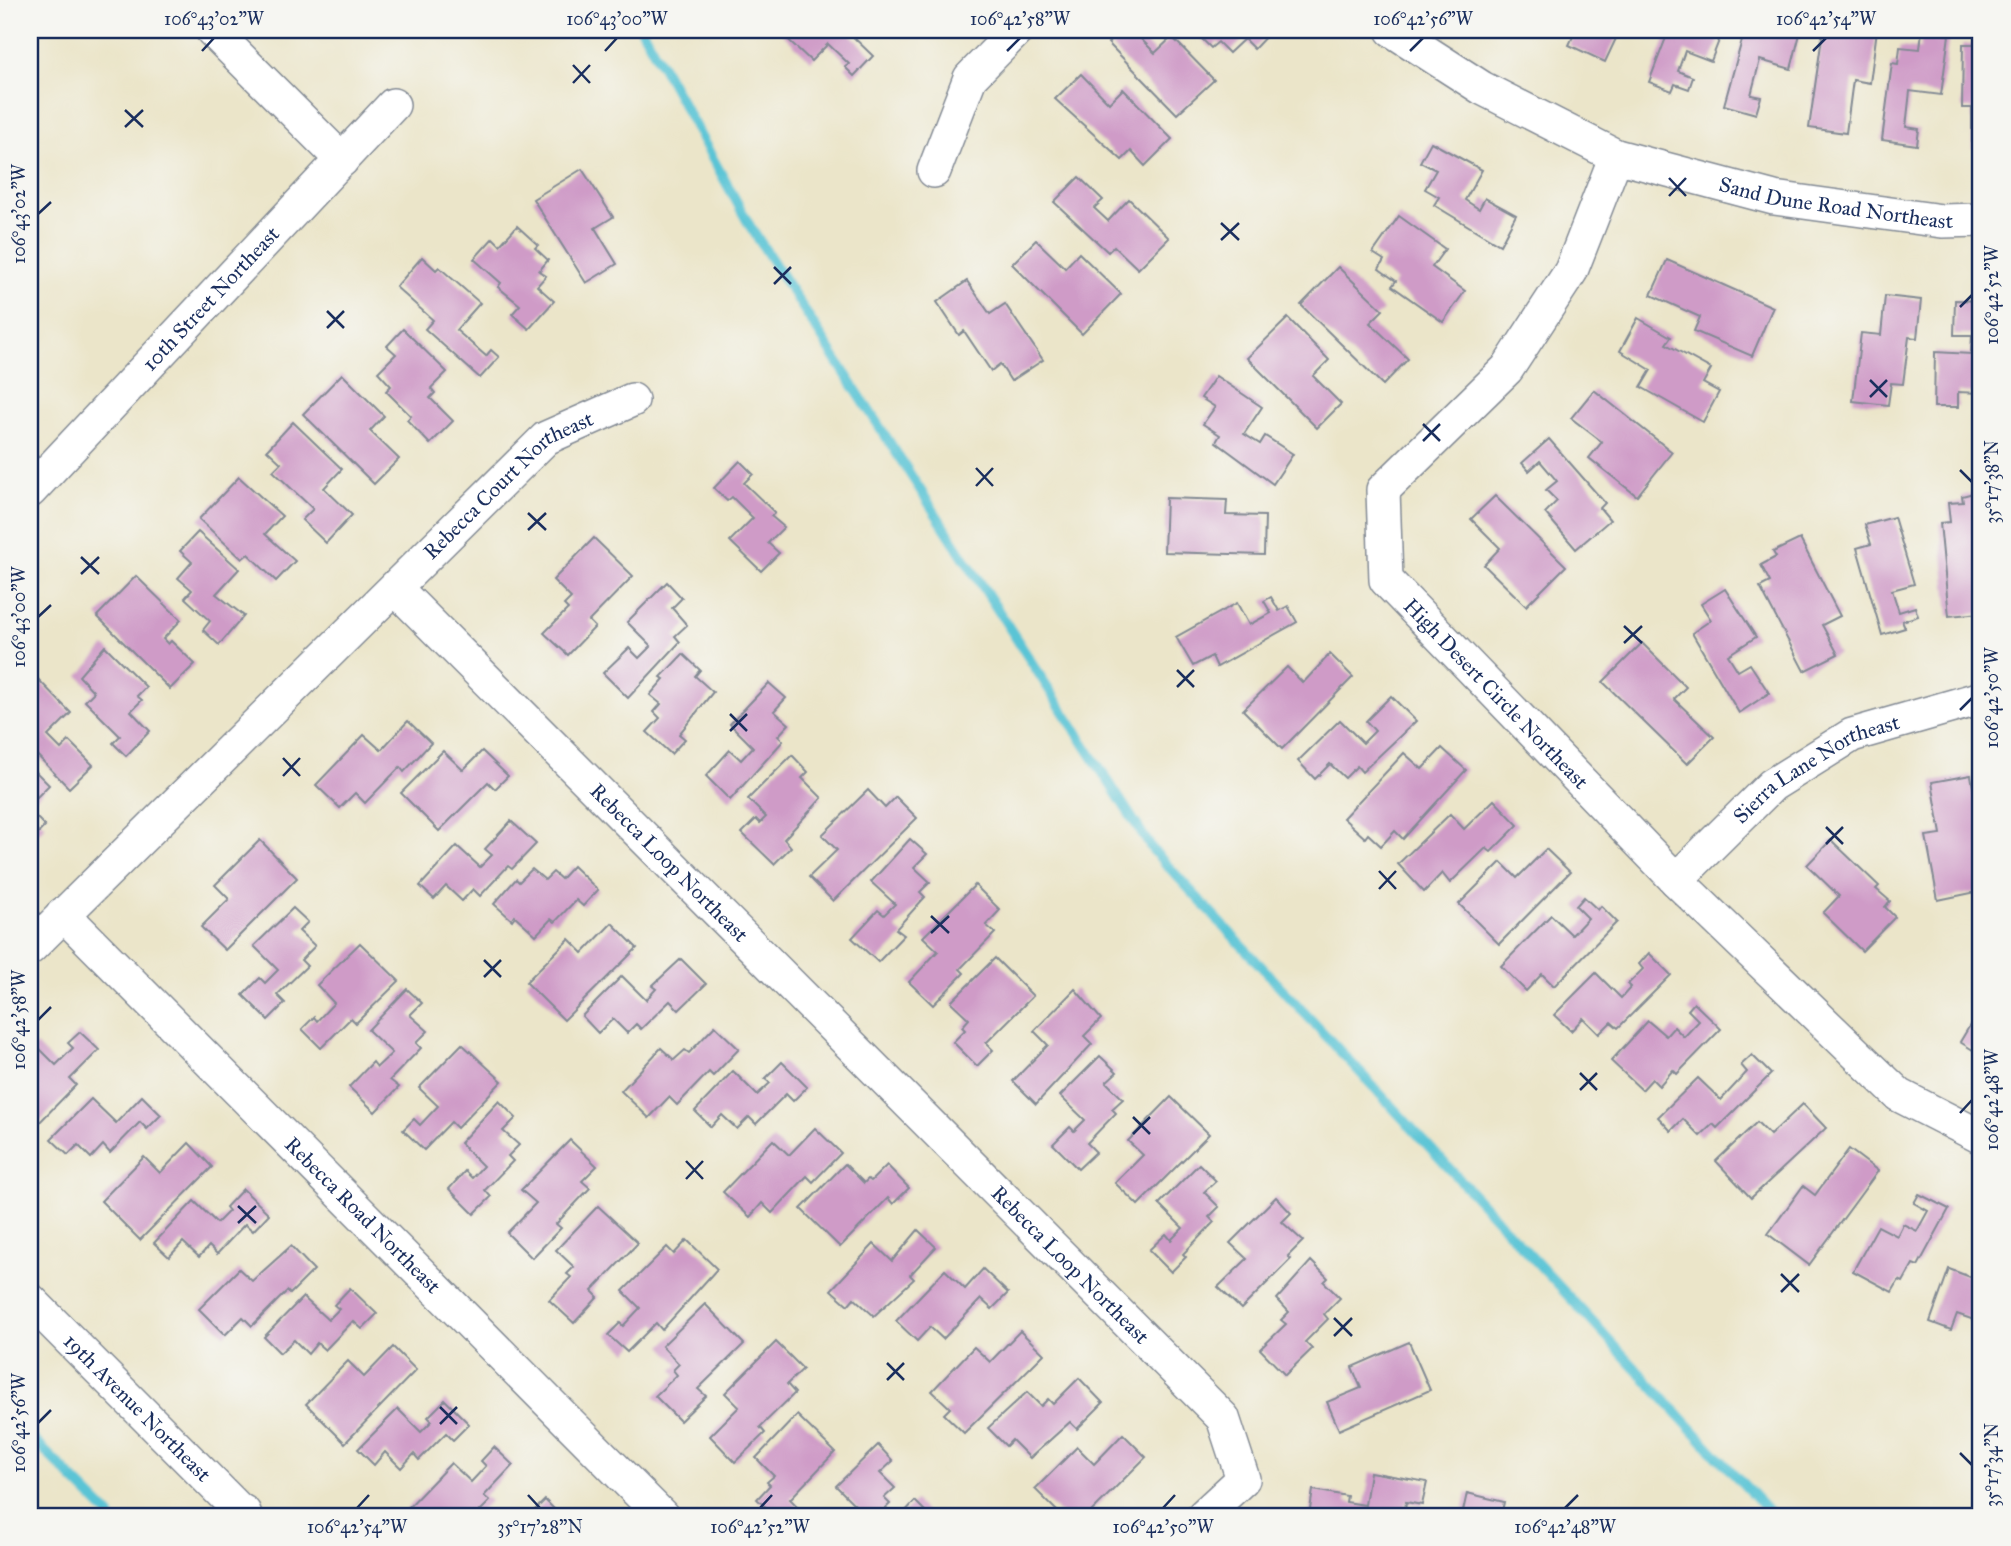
<svg xmlns="http://www.w3.org/2000/svg" width="2011" height="1546" font-family="'IM FELL Great Primer',serif">
  <rect width="100%" height="100%" fill="#f6f6f2"/>
  <filter id="ink" filterUnits="userSpaceOnUse"><feTurbulence type="fractalNoise" baseFrequency=".0143" numOctaves="2"/><feDisplacementMap in="SourceGraphic" scale="14" xChannelSelector="R" yChannelSelector="G"/><feConvolveMatrix kernelMatrix="1 2 1 2 8 2 1 2 1" color-interpolation-filters="sRGB"/></filter>
  <filter id="wash" filterUnits="userSpaceOnUse"><feTurbulence type="fractalNoise" baseFrequency=".00686" numOctaves="4" result="noise"/><feDisplacementMap in="SourceGraphic" scale="28" xChannelSelector="R" yChannelSelector="G"/><feGaussianBlur stdDeviation="1.57" result="paint"/><feColorMatrix in="noise" values="0 0 0 0 0 0 0 0 0 0 0 0 0 0 0 0 0 1.4 0 .05"/><feComposite in="paint" operator="in"/></filter>
  <g filter="url(#wash)">
    <rect width="100%" height="100%" fill="#ebe5c9"/>
    <g fill="none" stroke-linecap="round" stroke-linejoin="round">
      <!-- stream -->
      <g stroke="#5ac4d5" stroke-width="10">
        <path d="M642,30L750,226L1152,849L1773,1516"/>
        <path d="M30,1436L110,1516"/>
      </g>
    </g>
    <g id="blocks">
      <!-- building -->
      <g fill="#cf9bc7">
        <path d="M778,30H846L873,56L854,76L845,67L849,64L828,44L811,61Z"/>
        <path d="M1122,30H1132L1155,53L1172,37L1214,80L1177,114L1108,43Z"/>
        <path d="M1193,30H1270L1271,31L1254,49L1244,39L1229,53L1218,42L1211,48Z"/>
        <path d="M1576,30H1620L1605,62L1569,45Z"/>
        <path d="M1669,30H1723L1711,61L1685,51L1678,71L1693,77L1689,89L1675,84L1672,91L1649,82Z"/>
        <path d="M1753,30H1801L1791,69L1760,60L1751,95L1761,97L1756,114L1724,105L1744,33L1752,35Z"/>
        <path d="M1823,30H1877L1870,83L1853,80L1846,133L1809,128Z"/>
        <path d="M1922,31L1949,35L1941,95L1910,91L1906,127L1919,129L1917,145L1882,140L1892,63L1898,64L1900,47L1920,49Z"/>
        <path d="M1963,44H1981V149H1972V108H1962Z"/>
        <path d="M1081,74L1109,103L1123,89L1172,139L1145,166L1131,151L1122,160L1055,99Z"/>
        <path d="M1431,142L1482,170L1465,200L1479,209L1485,198L1516,215L1500,245L1434,205L1439,197L1425,189L1436,170L1420,162Z"/>
        <path d="M582,169L613,217L595,228L617,264L586,283L533,199Z"/>
        <path d="M1079,177L1103,200L1094,208L1108,221L1129,199L1169,238L1138,269L1114,246L1108,252L1054,202Z"/>
        <path d="M1399,216L1445,249L1432,267L1465,291L1443,322L1392,286L1396,281L1379,269L1384,260L1373,253Z"/>
        <path d="M517,226L538,245L535,248L548,260L539,271L546,276L537,286L554,301L529,329L512,314L520,305L498,287L501,283L474,259L493,238L500,245Z"/>
        <path d="M1036,240L1065,268L1079,253L1121,294L1082,334L1012,264Z"/>
        <path d="M422,257L436,270L439,267L480,303L456,330L486,356L491,350L499,357L480,378L425,329L433,320L396,287Z"/>
        <path d="M1667,260L1773,307L1752,356L1694,331L1700,317L1651,295Z"/>
        <path d="M1338,267L1383,310L1370,323L1408,359L1383,385L1301,305Z"/>
        <path d="M967,281L990,314L1005,304L1043,360L1011,381L1000,364L991,371L964,331L959,335L937,302Z"/>
        <path d="M1885,296L1921,300L1917,338L1909,337L1903,384L1891,383L1888,405L1853,401L1861,333L1881,335Z"/>
        <path d="M1955,300L1981,301L1980,393L1958,392V407H1934L1935,352L1971,354L1972,335H1954Z"/>
        <path d="M1288,318L1329,360L1313,376L1341,404L1317,428L1247,358Z"/>
        <path d="M1638,318L1671,337L1666,344L1711,369L1703,383L1719,392L1703,422L1641,387L1651,370L1620,351Z"/>
        <path d="M403,329L447,372L431,388L435,393L430,398L453,421L430,444L407,420L411,416L386,391L391,386L378,372L396,354L387,346Z"/>
        <path d="M342,374L384,416L370,431L399,459L374,484L303,414Z"/>
        <path d="M1216,376L1262,407L1244,434L1260,444L1265,436L1293,454L1273,484L1216,442L1220,435L1203,424L1215,407L1201,398Z"/>
        <path d="M1594,390L1672,452L1637,496L1589,458L1602,442L1571,418Z"/>
        <path d="M293,422L342,469L324,488L352,515L326,543L302,520L313,509L273,471L281,463L267,450Z"/>
        <path d="M1549,439L1605,503L1600,508L1610,520L1576,549L1545,513L1557,501L1546,490L1557,481L1540,461L1529,471L1522,463Z"/>
        <path d="M740,461L753,474L744,483L775,513L771,516L784,527L768,543L779,553L761,571L730,541L753,518L732,497L727,501L714,488Z"/>
        <path d="M239,477L282,516L265,534L295,561L276,581L248,554L242,559L199,519Z"/>
        <path d="M1981,491V613L1949,616L1940,523L1950,522L1948,503L1963,502L1962,496Z"/>
        <path d="M1495,496L1566,566L1526,606L1484,565L1500,548L1471,519Z"/>
        <path d="M1166,498L1227,500L1226,515L1265,516L1264,555L1164,552Z"/>
        <path d="M1894,517L1914,584L1892,590L1899,612L1915,607L1918,616L1902,621L1905,628L1882,635L1857,548L1871,544L1865,525Z"/>
        <path d="M198,532L239,569L216,594L244,616L219,645L203,630L210,621L185,598L192,590L178,578L192,562L180,551Z"/>
        <path d="M594,538L633,576L589,621L595,627L568,655L544,633L568,609L564,605L571,598L553,580Z"/>
        <path d="M1800,539L1840,616L1822,625L1838,654L1804,671L1760,587L1770,582L1761,565L1776,557L1773,552Z"/>
        <path d="M136,576L181,620L163,639L168,644L171,641L195,664L170,689L97,616Z"/>
        <path d="M667,582L682,598L672,608L687,625L675,636L680,642L628,698L603,673L629,648L639,658L651,646L627,622Z"/>
        <path d="M1725,589L1756,637L1728,655L1738,671L1750,664L1769,693L1739,713L1692,633L1711,620L1701,604Z"/>
        <path d="M1271,597L1279,611L1288,606L1297,622L1217,667L1212,656L1193,666L1176,637L1237,603L1249,625L1271,613L1264,601Z"/>
        <path d="M1642,643L1686,687L1674,699L1714,737L1687,764L1603,682Z"/>
        <path d="M105,646L146,687L137,696L142,700L131,711L150,731L126,756L113,743L120,736L85,701L94,692L79,676Z"/>
        <path d="M683,654L700,670L695,676L713,692L679,734L685,739L671,754L647,732L660,718L654,712L661,704L650,695L664,679L661,677Z"/>
        <path d="M1330,654L1353,677L1282,749L1243,710L1287,667L1303,683Z"/>
        <path d="M33,674L71,713L48,736L61,749L69,741L93,765L69,788L30,748V678Z"/>
        <path d="M769,683L786,698L774,711L789,724L778,736L783,741L730,800L706,776L730,750L741,760L753,747L730,724Z"/>
        <path d="M1391,696L1416,721L1362,772L1357,766L1345,778L1330,764L1315,779L1298,761L1340,720L1363,743L1375,731L1366,721Z"/>
        <path d="M408,721L431,743L404,772L400,767L365,803L355,793L340,808L316,785L364,735L381,750Z"/>
        <path d="M1442,748L1466,770L1403,839L1395,831L1381,846L1368,834L1365,838L1343,818L1404,753L1422,769Z"/>
        <path d="M443,751L463,770L482,751L508,776L495,789L488,782L439,831L401,793Z"/>
        <path d="M792,755L808,772L802,778L822,798L784,839L791,847L774,864L742,833L756,819L760,823L766,817L748,799Z"/>
        <path d="M30,766L49,785L30,804Z"/>
        <path d="M1971,775L1981,833V891L1938,900L1926,836L1941,834L1932,782Z"/>
        <path d="M868,790L885,808L896,797L917,818L833,901L809,877L837,850L822,835Z"/>
        <path d="M1494,800L1518,825L1491,852L1486,848L1450,883L1442,873L1424,892L1398,864L1450,814L1464,829Z"/>
        <path d="M30,811L45,826L30,842Z"/>
        <path d="M511,821L536,844L512,869L508,866L480,896L473,889L462,901L446,886L434,899L420,886L457,846L480,867L492,855L485,849Z"/>
        <path d="M910,839L927,854L914,867L930,882L920,892L925,897L896,929L904,935L878,962L852,938L878,910L884,915L895,904L871,882Z"/>
        <path d="M260,840L297,878L225,950L201,927L229,899L215,885Z"/>
        <path d="M1831,840L1879,886L1876,889L1890,901L1885,907L1895,917L1862,951L1823,913L1839,896L1807,865Z"/>
        <path d="M1546,849L1570,872L1499,944L1459,904L1501,862L1517,878Z"/>
        <path d="M573,866L598,890L583,906L576,900L555,922L551,919L536,935L515,916L512,920L494,904L516,879L519,882L532,869L545,880L553,872L561,879Z"/>
        <path d="M975,885L1000,910L986,925L995,933L960,969L964,973L933,1005L909,982L938,951L923,937Z"/>
        <path d="M1584,897L1598,910L1601,906L1617,922L1554,986L1542,974L1526,991L1501,966L1551,915L1572,935L1588,918L1576,906Z"/>
        <path d="M293,908L308,922L299,931L315,946L301,960L307,966L277,995L285,1003L268,1020L243,995L260,978L265,983L278,970L254,946Z"/>
        <path d="M612,923L637,948L564,1020L526,982L569,939L583,953Z"/>
        <path d="M360,943L399,981L356,1023L351,1018L321,1048L302,1029L314,1017L317,1021L334,1003L317,985Z"/>
        <path d="M1649,953L1671,975L1618,1028L1611,1022L1599,1034L1583,1018L1571,1031L1554,1015L1596,973L1621,998L1631,987L1628,984L1643,969L1639,964Z"/>
        <path d="M995,958L1033,996L986,1043L993,1050L977,1066L953,1042L965,1030L962,1027L969,1019L951,1002Z"/>
        <path d="M681,959L706,984L679,1010L670,1001L641,1029L636,1024L627,1033L613,1019L598,1033L582,1016L622,976L646,1000L656,989L652,986Z"/>
        <path d="M407,989L422,1003L410,1015L428,1031L416,1043L421,1048L390,1080L399,1087L375,1112L349,1087L373,1062L377,1067L392,1053L368,1030Z"/>
        <path d="M1075,989L1101,1019L1084,1036L1092,1044L1036,1104L1013,1081L1048,1045L1034,1031Z"/>
        <path d="M1694,1003L1721,1029L1677,1074L1673,1070L1659,1086L1652,1079L1642,1090L1611,1061L1648,1021L1666,1036L1674,1027L1684,1037L1699,1021L1688,1010Z"/>
        <path d="M1981,1007V1055L1960,1042Z"/>
        <path d="M715,1026L739,1049L713,1076L709,1072L677,1105L669,1097L649,1118L621,1091L661,1048L674,1060L685,1050L689,1053Z"/>
        <path d="M80,1032L99,1050L70,1079L76,1085L30,1132V1052L36,1045L56,1065L73,1048L68,1043Z"/>
        <path d="M462,1044L502,1081L457,1128L451,1122L424,1150L403,1130L414,1119L420,1125L438,1106L419,1088Z"/>
        <path d="M1752,1055L1771,1074L1717,1128L1713,1124L1700,1136L1683,1119L1671,1131L1658,1117L1698,1078L1721,1100L1747,1072L1741,1065Z"/>
        <path d="M1100,1056L1117,1072L1106,1082L1123,1099L1112,1109L1116,1113L1087,1143L1096,1152L1078,1169L1053,1144L1070,1127L1074,1131L1085,1120L1060,1096Z"/>
        <path d="M782,1062L807,1087L793,1101L786,1094L756,1124L749,1117L737,1129L722,1115L711,1127L695,1111L733,1071L757,1095L770,1083L765,1079Z"/>
        <path d="M142,1096L161,1115L147,1129L140,1122L110,1153L103,1145L91,1158L78,1145L68,1155L51,1139L91,1099L116,1123Z"/>
        <path d="M1171,1097L1209,1134L1138,1205L1115,1183L1143,1155L1128,1141Z"/>
        <path d="M499,1101L516,1118L503,1131L519,1145L508,1156L513,1161L485,1190L491,1197L474,1214L449,1189L465,1171L472,1178L483,1166L460,1143Z"/>
        <path d="M1803,1104L1826,1128L1751,1198L1716,1161L1757,1122L1770,1135Z"/>
        <path d="M815,1128L841,1153L813,1182L807,1176L772,1213L762,1203L750,1217L723,1192L773,1140L789,1155Z"/>
        <path d="M570,1140L597,1166L582,1181L590,1188L556,1224L561,1228L532,1258L507,1233L536,1203L521,1190Z"/>
        <path d="M189,1143L212,1167L140,1240L101,1201L144,1157L160,1173Z"/>
        <path d="M1849,1149L1878,1171L1809,1265L1768,1234L1803,1186L1815,1195Z"/>
        <path d="M845,1164L864,1183L868,1179L871,1181L887,1165L909,1188L893,1204L888,1198L840,1247L801,1209Z"/>
        <path d="M1199,1164L1216,1181L1204,1192L1219,1207L1209,1217L1214,1222L1183,1254L1186,1257L1171,1272L1149,1250L1166,1234L1171,1240L1183,1228L1159,1204Z"/>
        <path d="M243,1189L269,1214L253,1231L245,1224L217,1254L209,1246L199,1257L183,1242L169,1257L154,1243L194,1201L217,1223L229,1211L226,1207Z"/>
        <path d="M1919,1194L1949,1209L1918,1266L1913,1264L1903,1282L1899,1280L1892,1292L1853,1271L1878,1226L1897,1236L1903,1224L1917,1231L1928,1211L1914,1203Z"/>
        <path d="M1276,1197L1291,1213L1282,1222L1303,1241L1288,1256L1291,1259L1241,1309L1218,1287L1247,1259L1230,1243Z"/>
        <path d="M598,1206L638,1243L592,1291L598,1297L574,1323L549,1300L571,1277L567,1274L574,1267L556,1250Z"/>
        <path d="M918,1230L936,1247L910,1275L914,1279L874,1316L854,1298L848,1305L831,1290L874,1244L892,1261Z"/>
        <path d="M687,1240L717,1269L662,1330L656,1323L627,1352L608,1335L620,1323L623,1326L640,1308L623,1291L667,1247L674,1254Z"/>
        <path d="M291,1246L314,1270L290,1294L287,1291L252,1326L243,1317L225,1335L199,1309L239,1269L252,1281Z"/>
        <path d="M1311,1261L1328,1278L1324,1282L1340,1298L1324,1314L1328,1319L1305,1342L1312,1349L1285,1375L1260,1349L1286,1324L1281,1320L1289,1312L1277,1299Z"/>
        <path d="M983,1269L1008,1293L992,1309L981,1299L943,1339L930,1327L917,1341L896,1321L945,1270L965,1289Z"/>
        <path d="M1949,1269L1981,1281L1980,1322L1957,1314L1951,1330L1930,1322Z"/>
        <path d="M350,1288L377,1314L362,1329L353,1321L325,1350L317,1343L308,1354L294,1340L280,1353L264,1337L303,1297L328,1320L339,1309L334,1305Z"/>
        <path d="M705,1304L744,1344L698,1389L706,1396L680,1421L655,1396L677,1375L673,1370L679,1364L662,1346Z"/>
        <path d="M1020,1331L1044,1354L964,1433L944,1414L950,1408L932,1391L974,1347L990,1362Z"/>
        <path d="M776,1342L803,1369L787,1384L795,1393L760,1427L765,1433L735,1462L710,1436L739,1407L725,1393Z"/>
        <path d="M1409,1342L1430,1390L1339,1430L1327,1402L1361,1388L1352,1367Z"/>
        <path d="M393,1347L416,1370L345,1443L306,1404L348,1361L364,1377Z"/>
        <path d="M1079,1378L1103,1403L1077,1429L1070,1422L1030,1458L1012,1440L1006,1446L988,1428L1027,1392L1041,1406L1048,1399L1053,1404Z"/>
        <path d="M445,1400L469,1424L453,1440L446,1433L419,1460L414,1454L401,1468L385,1452L374,1465L358,1449L398,1409L421,1432L432,1421L428,1417Z"/>
        <path d="M797,1415L835,1452L790,1499L797,1506L787,1516H775L757,1499L770,1485L767,1482L774,1476L756,1458Z"/>
        <path d="M1123,1434L1146,1457L1087,1516H1062L1035,1489L1077,1447L1094,1464Z"/>
        <path d="M878,1445L893,1461L880,1473L895,1488L884,1498L890,1504L877,1516H854L860,1510L836,1486Z"/>
        <path d="M494,1447L513,1465L484,1496L490,1501L475,1516H413L406,1510L451,1463L471,1482L486,1466L481,1461Z"/>
        <path d="M1370,1472L1427,1482L1422,1505L1406,1502L1404,1516H1309L1313,1490L1347,1496L1346,1502L1365,1505Z"/>
        <path d="M1467,1493L1504,1502L1501,1516H1462Z"/>
        <path d="M545,1500L561,1516H529Z"/>
        <path d="M915,1501L930,1516H901Z"/>
      </g>
    </g>
  </g>
  <g filter="url(#ink)">
    <use href="#blocks" fill-opacity="0" stroke="#838a94" stroke-width="2"/>
    <g fill="none" stroke-linecap="round" stroke-linejoin="round">
      <!-- street casing -->
      <g stroke="#838a94" stroke-width="36">
        <g id="street">
          <path d="M212,30L342,160"/>
          <path id="s1" d="M1392,30L1482,88L1616,156L1774,198L1942,221L1981,220"/>
          <path id="s2" d="M1616,156L1571,271L1507,369L1383,490L1386,580L1676,880L1899,1095L1981,1137"/>
          <path d="M934,171L970,78L1017,30"/>
          <path id="s3" d="M30,491L393,105"/>
          <path id="s4" d="M395,588L1223,1418L1243,1479L1203,1516"/>
          <path id="s5" d="M1676,880L1772,785L1852,735L1981,698"/>
          <path id="s6" d="M63,914L662,1516"/>
          <path id="s7" d="M30,948L546,438L632,400"/>
          <path id="s8" d="M30,1300L245,1516"/>
        </g>
      </g>
      <!-- secondary casing -->
      <g stroke="#838a94" stroke-width="41">
        <path id="secondary" d="M240,1516L242,1514"/>
      </g>
      <!-- street -->
      <use href="#street" stroke="#fff" stroke-width="33"/>
      <!-- secondary -->
      <use href="#secondary" stroke="#fff" stroke-width="38"/>
    </g>
  </g>
  <!-- ticks -->
  <path fill="none" stroke="#1b2f5e" stroke-width="2.5" d="M202,51L214,38M605,51L617,38M1007,51L1020,38M1410,51L1423,38M1813,51L1826,38M573,65L590,83M573,83L590,65M125,110L143,127M125,127L143,110M1669,178L1686,196M1669,196L1686,178M38,214L51,202M1221,223L1239,240M1221,240L1239,223M774,267L791,284M774,284L791,267M1960,307L1972,295M327,311L344,328M327,328L344,311M1870,380L1887,397M1870,397L1887,380M1423,424L1440,441M1423,441L1440,424M976,468L993,486M1960,470L1972,482M976,486L993,468M528,513L546,530M528,530L546,513M81,557L99,574M81,574L99,557M38,617L51,605M1624,626L1642,643M1624,643L1642,626M1177,670L1194,687M1177,687L1194,670M1960,710L1972,698M730,714L747,731M730,731L747,714M283,758L300,776M283,776L300,758M1826,827L1843,844M1826,844L1843,827M1379,871L1396,889M1379,889L1396,871M931,916L949,933M931,933L949,916M484,960L501,977M484,977L501,960M38,1020L51,1007M1580,1073L1597,1090M1580,1090L1597,1073M1960,1113L1972,1100M1133,1117L1150,1134M1133,1134L1150,1117M686,1161L703,1179M686,1179L703,1161M238,1206L256,1223M238,1223L256,1206M1781,1274L1799,1292M1781,1292L1799,1274M1334,1318L1352,1336M1334,1336L1352,1318M887,1363L904,1380M887,1380L904,1363M440,1407L457,1424M38,1423L51,1410M440,1424L457,1407M1960,1453L1972,1465M528,1495L540,1508M357,1508L369,1495M760,1508L772,1495M1163,1508L1175,1495M1565,1508L1578,1495"/>
  <g text-anchor="middle" dominant-baseline="central" stroke-width="5" stroke-linejoin="round" paint-order="stroke">
    <!-- street labels -->
    <g font-size="21" fill="#1b2f5e" stroke="#f6f6f2">
      <text stroke="none"><textPath href="#s1" startOffset="483">Sand Dune Road Northeast</textPath></text>
      <text stroke="none"><textPath href="#s3" startOffset="264">10th Street Northeast</textPath></text>
      <text stroke="none"><textPath href="#s7" startOffset="667">Rebecca Court Northeast</textPath></text>
      <text stroke="none"><textPath href="#s2" startOffset="662">High Desert Circle Northeast</textPath></text>
      <text stroke="none"><textPath href="#s5" startOffset="182">Sierra Lane Northeast</textPath></text>
      <text stroke="none"><textPath href="#s4" startOffset="388">Rebecca Loop Northeast</textPath></text>
      <text stroke="none"><textPath href="#s6" startOffset="425">Rebecca Road Northeast</textPath></text>
      <text stroke="none"><textPath href="#s4" startOffset="956">Rebecca Loop Northeast</textPath></text>
      <text stroke="none"><textPath href="#s8" startOffset="152">19th Avenue Northeast</textPath></text>
    </g>
  </g>
  <!-- margin -->
  <rect width="2011" height="1546" fill="none" stroke="#f6f6f2" stroke-width="77"/>
  <rect x="38" y="38" width="1934" height="1470" fill="none" stroke="#1b2f5e" stroke-width="2.5"/>
  <g font-size="18" text-anchor="middle" fill="#1b2f5e">
    <text x="214" y="25">106°43'02"W</text>
    <text x="617" y="25">106°43'00"W</text>
    <text x="1020" y="25">106°42'58"W</text>
    <text x="1423" y="25">106°42'56"W</text>
    <text x="1826" y="25">106°42'54"W</text>
    <text transform="translate(19 214) rotate(-90)" y="6">106°43'02"W</text>
    <text transform="translate(1992 295) rotate(-90)" y="6">106°42'52"W</text>
    <text transform="translate(1992 482) rotate(-90)" y="6">35°17'38"N</text>
    <text transform="translate(19 617) rotate(-90)" y="6">106°43'00"W</text>
    <text transform="translate(1992 698) rotate(-90)" y="6">106°42'50"W</text>
    <text transform="translate(19 1020) rotate(-90)" y="6">106°42'58"W</text>
    <text transform="translate(1992 1100) rotate(-90)" y="6">106°42'48"W</text>
    <text transform="translate(19 1423) rotate(-90)" y="6">106°42'56"W</text>
    <text transform="translate(1992 1465) rotate(-90)" y="6">35°17'34"N</text>
    <text x="357" y="1533">106°42'54"W</text>
    <text x="540" y="1533">35°17'28"N</text>
    <text x="760" y="1533">106°42'52"W</text>
    <text x="1163" y="1533">106°42'50"W</text>
    <text x="1565" y="1533">106°42'48"W</text>
  </g>
</svg>
